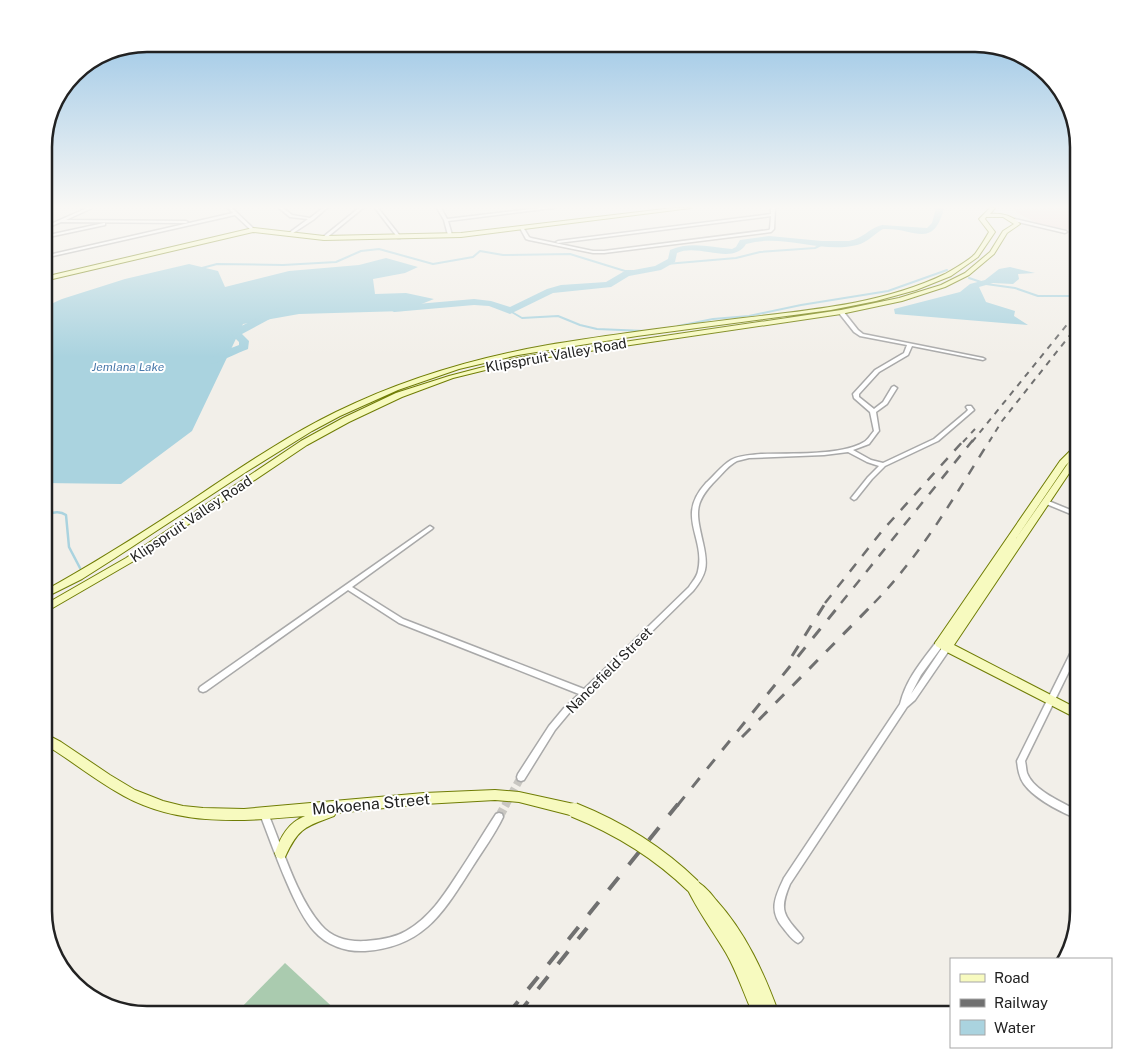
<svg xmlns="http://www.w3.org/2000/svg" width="1122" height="1058" font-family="'Public Sans',sans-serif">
  <rect width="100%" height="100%" fill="#f2efe9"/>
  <!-- commercial -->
  <path fill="#f2dad9" d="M1078,208V231L1037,224L1035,222L1017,213L1015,209Z"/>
  <!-- cemetery -->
  <path fill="#aacbaf" d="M285,963L340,1014H235Z"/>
  <!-- water -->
  <g fill="#aad3df">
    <path d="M386,258L418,267L405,273L373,279L375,294L406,293L434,299L404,311L299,314L243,324L192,431L121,484L44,483V307L62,299L125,279L189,264L218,271L225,287L289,271L359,265Z"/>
    <path d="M1010,267L1035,273L1018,274L1019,279L1013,284L993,283L979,287L986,302L1015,311L1014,316L1028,325L895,314L894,309L960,292L970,284L985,280L999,269Z"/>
  </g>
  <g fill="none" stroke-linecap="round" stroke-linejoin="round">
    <!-- stream-far1 -->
    <g stroke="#aad3df" stroke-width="2">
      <path d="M666,264L736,258L760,252L815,248L825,243"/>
      <path d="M202,268L217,264L283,265L336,262L361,251L379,249L433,264L473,257L480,251L503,255L570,254L625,271H637"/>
      <path d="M969,278L981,282"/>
      <path d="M986,284L1015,288L1038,296H1076"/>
      <path d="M510,311L522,318L558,316L580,325L597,329L645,331"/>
      <path d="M678,326L713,319L749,316L801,305L888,291L947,270"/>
    </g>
    <!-- stream -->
    <path stroke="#aad3df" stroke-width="2.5" d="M44,515C52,513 59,510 66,515L69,547L80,568"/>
    <!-- river -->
    <g fill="#aad3df" fill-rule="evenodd">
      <path d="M936,208H944C933,251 914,227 883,229C874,234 868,242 857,245C821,254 782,233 746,244C733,266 699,243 677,253L675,262L661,270L629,276L611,287L553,293L510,314L489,306L474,305L394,312L389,309L394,306L474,299L491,301L510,307L547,289L561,285L606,282L623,272L655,266L668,259L670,250C690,241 711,247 732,249L736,247L740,240L769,236L822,241H849C863,239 869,228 882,225L927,228L932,223Z"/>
      <path d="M278,308L283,311L281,313L242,334L249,341L248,349C239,352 215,365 209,364L208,362C216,352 227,350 239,345V342L230,333L231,331Z"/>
    </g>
    <!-- street-tunnel-far1 -->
    <path stroke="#c8c6c1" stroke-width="8" stroke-dasharray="8 4" stroke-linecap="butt" d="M505,806L521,777"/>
    <!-- street-tunnel -->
    <path stroke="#c8c6c1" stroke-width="9" stroke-dasharray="9 5" stroke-linecap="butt" d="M499,817L506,804"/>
    <!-- street casing -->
    <g stroke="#a9a9a9" stroke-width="3">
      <g id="street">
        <path d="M87,208H92L66,220L186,221L188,222L186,223L61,222L44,229V227Z"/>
        <path d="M228,208H232L254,229V231H252L235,215L44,258V256L233,213Z"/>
        <path d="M279,208H283L292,215L310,218L323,208H327L313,220L290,235H289V233L308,219L290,217Z"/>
        <path d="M359,208H363L325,239H323V237Z"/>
        <path d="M375,208H378L400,236V238H398Z"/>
        <path d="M437,208H441L447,219L539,208H553L448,221L452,235L450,236L448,235L444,220Z"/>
        <path d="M771,208H775L774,229L771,232L604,253H593L529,240L526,239L520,228L523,227L529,237L531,238L593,251H604L769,230L770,229L771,216L558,243L556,242L558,241L771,214Z"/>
        <path d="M1015,219L1066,231L1067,232L1065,233L1014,221V219Z"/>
        <path d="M104,223H105V225L44,238V236Z"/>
        <path d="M839,311H843L858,330L863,334L983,358L985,359L983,360L912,346L908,355L879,372L859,394V397L874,409L883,402L892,387L894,386L897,388L887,404L876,412L879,431L878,432L869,444L853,450L871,460L883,463L934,439L965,413L968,410L966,407L967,406H971L974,410L938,441L885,466L872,479L856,499L854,500L851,498L852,497L868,477L879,466L867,462L848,452L824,455L749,458C745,459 741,460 737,461C729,465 723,473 717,479C693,503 696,512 703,543C705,552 707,562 705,570C703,578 698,585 693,591L570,712L555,730L524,780L521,781L518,780L517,777L518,774L549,726L564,708L579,694L399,623L348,590L206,691L203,692L200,691L199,689L200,687L430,526L433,528L432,529L352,587L403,619L584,689L689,587C692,582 697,577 698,571C706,537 675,517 706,483C714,476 722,465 731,460C740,455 752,455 761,454C789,453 841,456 864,442C868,440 871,434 874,431L870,412L854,398L853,394L875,370L904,353L907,345L860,336L854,332L839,313Z"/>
        <path d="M1046,500L1078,513V517L1044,503L1043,502Z"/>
        <path d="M940,640L943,641L944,643L943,645L921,675L911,694L944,645L947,644L950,645L951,647L950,649L915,700L907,707L790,884C779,910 783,915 801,935L803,938L801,941L798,943C792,940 788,934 784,929C768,911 775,897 784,878L900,704C906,679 922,661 937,641Z"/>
        <path d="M1078,643V653L1025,761C1026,765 1026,769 1027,773C1034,791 1062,802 1078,811V819C1061,812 1035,799 1024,784C1019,777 1018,769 1017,761L1074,646L1075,644Z"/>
        <path d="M264,810L267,811C282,846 296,896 321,925C332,938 348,942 366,941C379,940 394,938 406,931C431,917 446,892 461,869C473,851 484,832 496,814L499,813L502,814L503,817C495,834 483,850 473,866C444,911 425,947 365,951C347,952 327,946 314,931C304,920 297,905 291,892C279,866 270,840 260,814L261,811Z"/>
      </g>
    </g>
    <!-- secondary casing -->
    <g stroke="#707d05" stroke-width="2">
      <g id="secondary">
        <path d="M673,208H691L461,237L324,240L253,232L44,281V277L253,228L324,236L461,233Z"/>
        <path d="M990,208H995L990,214C1001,213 1012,215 1020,224L1007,233L994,254L969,275L945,287L902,301L841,314L522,361L453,378L402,397L349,422L307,445L132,562L44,613V605L126,558L301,441L343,418L396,393L449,376L522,357L841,310L899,298L941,285L965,273L990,252L1003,231L1014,224L1003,217H986L985,219L995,232L978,257L951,276L916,290L876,301L831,310L637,336L518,355L459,369L398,390L340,416L312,431L246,472L115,558L82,579L44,598V591C93,564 139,535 186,504C234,472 283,438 336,412C403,379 474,358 548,345C613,334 678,326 743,318C811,310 883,304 945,274C954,269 968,261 975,254C980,247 985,239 989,232L979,219Z"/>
        <path d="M1075,446H1078V460L954,645L1078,709V719L943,650L936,646L935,643L1060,461ZM1069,462L1015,540L1066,465Z"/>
        <path d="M44,733L61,742L110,775L135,790L163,801L183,806L203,808L244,809L424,793L495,790L519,792L574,804L578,806L580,810L578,814L574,816L519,802L495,800L424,804L336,813L334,816C305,827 299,827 285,857L281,859L277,857L275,853C281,836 288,823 305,816C244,821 181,827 124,796C96,781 71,760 44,744Z"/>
        <path d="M693,880C702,883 710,892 716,900C746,933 764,973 779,1014H753C744,994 737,972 726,953C713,931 697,910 686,886L688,881Z"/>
      </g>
    </g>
    <!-- street -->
    <use href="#street" fill="#fff" fill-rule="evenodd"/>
    <!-- secondary -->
    <use href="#secondary" fill="#f7fabf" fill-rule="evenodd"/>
    <!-- rail-far3 -->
    <g stroke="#707070" stroke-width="2" stroke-dasharray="6 6" stroke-linecap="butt">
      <path d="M963,442L975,429"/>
      <path d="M972,442L1078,311"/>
      <path d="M989,442L1002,421L1078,325"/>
    </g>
    <!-- rail-far2 -->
    <g stroke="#707070" stroke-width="2.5" stroke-dasharray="10 10" stroke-linecap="butt">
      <path d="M825,603L882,531L964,440"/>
      <path d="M841,603L973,440"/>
      <path d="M874,603C921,555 954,497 990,440"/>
    </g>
    <!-- rail-far1 -->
    <g stroke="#707070" stroke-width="3" stroke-dasharray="12 12" stroke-linecap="butt">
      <path d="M792,656L826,602"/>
      <path d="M742,737L875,602"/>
      <path d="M677,806L842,602"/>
    </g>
    <!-- rail -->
    <g stroke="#707070" stroke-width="4" stroke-dasharray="16 16" stroke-linecap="butt">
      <path d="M508,1014L678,804"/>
      <path d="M518,1014L587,928"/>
    </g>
    <!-- secondary-bridge casing -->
    <g stroke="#707d05" stroke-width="16" stroke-linecap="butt">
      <path id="secondary-bridge" d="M574,810C619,828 658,852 693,886"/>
    </g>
    <!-- secondary-bridge -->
    <use href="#secondary-bridge" stroke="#f7fabf" stroke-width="14"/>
  </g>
  <!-- sky -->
  <linearGradient id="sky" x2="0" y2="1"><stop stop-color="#8fc0e4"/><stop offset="0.58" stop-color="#f9f8f5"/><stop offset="1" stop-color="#f9f8f5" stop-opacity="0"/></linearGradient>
  <rect width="1122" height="357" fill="url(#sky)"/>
  <g text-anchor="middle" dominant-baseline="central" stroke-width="4" stroke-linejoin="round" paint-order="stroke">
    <!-- far-water labels -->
    <g font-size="12" font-style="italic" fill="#4a7aab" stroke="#fff">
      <text x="128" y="367">Jemlana Lake</text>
    </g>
    <!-- street labels -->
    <g font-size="14" fill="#222" stroke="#fff">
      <text transform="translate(556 355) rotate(-10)">Klipspruit Valley Road</text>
      <text transform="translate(191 519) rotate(-34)">Klipspruit Valley Road</text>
      <text transform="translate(609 670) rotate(-45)">Nancefield Street</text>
    </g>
    <!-- near-street labels -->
    <g font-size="16" fill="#222" stroke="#fff">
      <text transform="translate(371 804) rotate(-5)">Mokoena Street</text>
    </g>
  </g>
  <!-- crop -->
  <path d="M0 0H1122V1058H0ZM147 52H975A95 95 0 0 1 1070 147V911A95 95 0 0 1 975 1006H147A95 95 0 0 1 52 911V147A95 95 0 0 1 147 52Z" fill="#fff" fill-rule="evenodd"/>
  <path fill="none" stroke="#222" stroke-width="2.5" d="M147 52H975A95 95 0 0 1 1070 147V911A95 95 0 0 1 975 1006H147A95 95 0 0 1 52 911V147A95 95 0 0 1 147 52Z"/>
  <!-- legend -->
  <rect x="950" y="958" width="162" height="90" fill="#ffffff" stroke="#a7a7a7"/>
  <rect x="960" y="974" width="25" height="8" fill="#f7fabf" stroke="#a7a7a7"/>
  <text x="994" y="983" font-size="15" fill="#222222">Road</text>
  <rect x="960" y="999" width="25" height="8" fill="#707070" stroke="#a7a7a7"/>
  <text x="994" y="1008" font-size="15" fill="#222222">Railway</text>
  <rect x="960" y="1020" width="25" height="15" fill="#aad3df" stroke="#a7a7a7"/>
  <text x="994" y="1033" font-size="15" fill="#222222">Water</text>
</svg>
